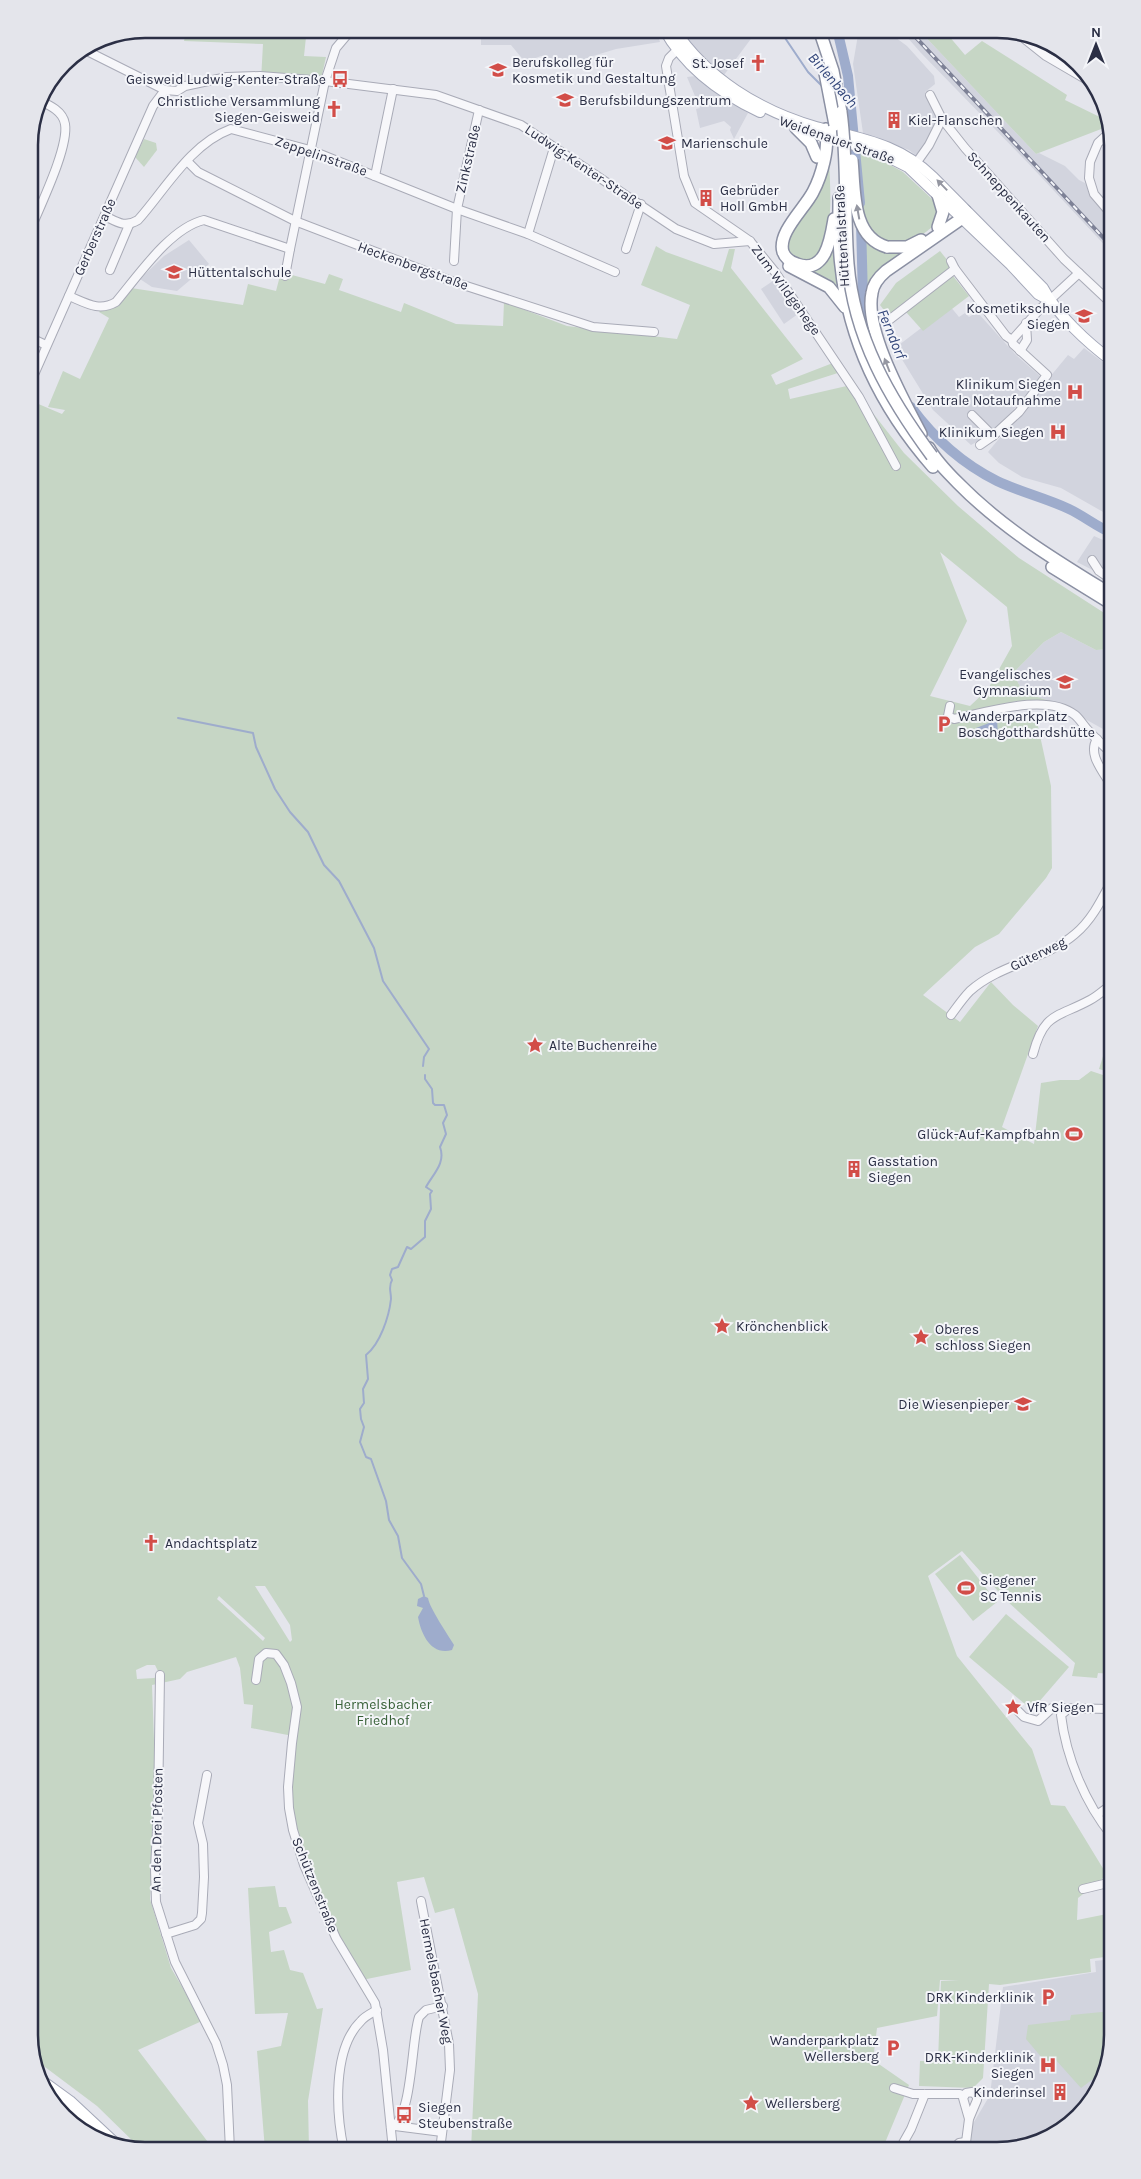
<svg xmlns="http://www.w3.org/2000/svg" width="1141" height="2179" font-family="Karla,sans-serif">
  <rect width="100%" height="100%" fill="#e4e5ec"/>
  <!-- built -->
  <g fill="#d2d4de">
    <path d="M481,29H656L660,42L616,49L593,56L582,70L541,56L525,62L511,45H481Z"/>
    <path d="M678,29H751L753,36L724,75L701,57Z"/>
    <path d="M859,29H883L888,32L907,46L934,76L935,84L925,92L938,116L932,133L918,157L909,150L863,133L853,64Z"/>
    <path d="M900,29H918L1036,154L1039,153L1065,166L1079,180L1085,183L1092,197L1112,219V253L1028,163L921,53Z"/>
    <path d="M696,76L711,89L748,113L734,139L730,130L731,127L724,121L700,128L696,109L700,108L687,77Z"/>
    <path d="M189,240L209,264L177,291L152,287L140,279L164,256Z"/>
    <path d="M776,279L798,314L784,324L761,289Z"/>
    <path d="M950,306L959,317L965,313L969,317L977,312L1016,355L1041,377L996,431L971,445L933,410L895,348Z"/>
    <path d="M1084,348L1112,369V517L1061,488L1022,477L999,463L988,452L1068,355L1074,359Z"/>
    <path d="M1094,536L1112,544V580L1077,562Z"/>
    <path d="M1061,632L1096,650L1112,649V734L1058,704L1023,692L1013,673L1044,642Z"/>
    <path d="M1112,1959V2035L1093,2099L1041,2141L997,2150H969L971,2127L990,2095L1003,1987L1096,1972L1095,1961Z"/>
  </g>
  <!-- green -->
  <g fill="#c6d6c5" fill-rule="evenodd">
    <path d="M187,29H267L266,32H298V29H318L317,37H306L304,56L326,57L320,84L261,80L263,44L184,41Z"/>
    <path d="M918,29H943L965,55L982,41L1067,95L1065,100L1108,121L1109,126L1036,154Z"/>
    <path d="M144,139L156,143L157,150L144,167L135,157Z"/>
    <path d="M858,153L874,156L903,172L932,199L937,208L938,222C924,234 906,250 887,242C883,240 877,238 874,235C857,219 859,175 858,153Z"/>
    <path d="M829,160C830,182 832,207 828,228C826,236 825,248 820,254C812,264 789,265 787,248C786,237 793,229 799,222C813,205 820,180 829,160Z"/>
    <path d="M864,238L905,252L875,274L864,294Z"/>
    <path d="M656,246L666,252L722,272L729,249H735L731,268L803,359L771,375L776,385L838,361L844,371L788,389L790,399L851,385L904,453L958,506L1019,558L1112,618V649L1096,650L1061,632L1044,642L1013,673L1023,692L1058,704L1017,701L988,708L1017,716L1024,713L1028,719L1037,722L1051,786L1052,868L1046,878L999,934L975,947L923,995L960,1022L991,982L1013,1005L1038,1026L1002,1127L1034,1144L1041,1083L1060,1080H1079L1091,1071L1112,1078V1674L1098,1673L1097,1678L1072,1676L1075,1663L1007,1601L962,1551L928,1576L957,1656L1032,1749L1051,1805L1065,1806L1107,1875L1078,1898L1077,1920L1112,1913V1956L1090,1959L1091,1972L1000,1985L989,1984L983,2078L973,2088L919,2086L920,2061H938L941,1981H959L940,1980L937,2016L877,2028L873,2060L909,2085L882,2150H471L478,1994L454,1908L435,1913L424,1877L397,1882L411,1970L362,1980C333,1937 297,1860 289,1809C286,1790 292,1756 293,1736L251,1728L253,1705L244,1704L240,1668L236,1657L187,1672L180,1679L152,1685L156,1796L150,1899L171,1968L202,2021L138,2050L214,2150H142L97,2106L33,2058L29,2035V400L62,414L65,410L48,407L63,371L80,379L109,318L99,312L106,304L131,288L243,305L248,284L276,291L281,272L325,284L329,274L343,279L339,290L401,312L404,303L456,324L503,326L504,302L567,326L677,339L690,305L641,285ZM940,552L1007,607L1012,646L988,689L970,706L930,696L967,621ZM255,1586H265L290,1625L292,1640L290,1642ZM219,1596L265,1638L263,1641L217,1599ZM147,1665H155L160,1675L154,1678L137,1679L136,1670Z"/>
    <path d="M833,246L837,286L829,279L808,270Z"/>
    <path d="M940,251L952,266L890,314H887L880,305L896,283Z"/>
    <path d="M953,276L969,296L923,331L906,312Z"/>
    <path d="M1108,1040L1112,1041V1073L1099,1069Z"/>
    <path d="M960,1555L997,1602L973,1621L935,1574Z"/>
    <path d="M1006,1614L1069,1667L1032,1710L969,1657Z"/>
    <path d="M275,1886L279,1907H286L292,1923L269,1932L271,1952L284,1950L290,1970L303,1973L317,2009L323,2008L308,2101L309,2150H265L257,2051L281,2046L288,2013L255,2014L248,1888Z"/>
    <path d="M1112,2011V2035L1101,2073L1081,2088L1055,2059L1048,2065L1026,2039L1028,2025L1070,2020L1071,2015Z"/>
  </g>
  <!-- water -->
  <g fill="#9eaccc">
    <path d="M997,720L998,734L984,735L976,732V728Z"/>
    <path d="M424,1596L428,1598C430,1609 447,1633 454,1645L452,1650C431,1656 421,1634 418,1617L423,1608L417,1606L418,1599Z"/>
  </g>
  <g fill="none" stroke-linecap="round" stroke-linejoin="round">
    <!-- stream -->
    <g stroke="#9eaccc" stroke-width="2">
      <path d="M245,29L266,32"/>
      <path d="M779,29L808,72L823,87"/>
      <path d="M845,110L853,120"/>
      <path d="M178,718L253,733L256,747L275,789L290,812L308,832L324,865L339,881L349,900L374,948L383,981L429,1049L424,1057L423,1066"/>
      <path d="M424,1596L421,1584L402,1558L398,1536L389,1520L386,1501L371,1459L366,1457L360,1442L364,1427L361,1419L360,1409L364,1403L363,1389L368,1379L366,1355C380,1344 389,1317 391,1299C391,1291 388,1287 392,1280L390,1275L392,1269L398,1267L407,1247L411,1249L425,1237V1221L431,1209L430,1194L432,1191L426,1187C433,1174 446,1163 440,1147L446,1134L443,1123L447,1115L444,1105H435L433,1103L432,1089L425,1079V1075"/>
    </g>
    <!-- river -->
    <g stroke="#9eaccc" stroke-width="10">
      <path d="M837,29L848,76L860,203"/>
      <path d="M861,223L863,299L869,322"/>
      <path d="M911,407C933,437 963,464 997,481C1020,492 1046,498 1069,509C1084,516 1097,527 1112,533"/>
    </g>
    <!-- minor casing -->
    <g stroke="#a9abb7" stroke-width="10">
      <g id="minor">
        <path d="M1017,33L1046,56L1087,80"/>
        <path d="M681,46L669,58L666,66L684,176L695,203L750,241L775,272L859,397L896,466"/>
        <path d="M83,49L165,90L177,91L185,86L227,77L260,76L325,81L436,95L521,125L676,229L714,244L750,241"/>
        <path d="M930,95L942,119L965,148L1064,259L1112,304"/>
        <path d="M1110,132L1098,143L1090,162L1089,178L1094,194L1112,215"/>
        <path d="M187,161L198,172L295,221L454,282L593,327L654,332"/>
        <path d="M917,162L929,145L942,119"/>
        <path d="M375,176L393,89"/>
        <path d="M105,216C117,222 125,228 138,220C165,190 190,144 231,129L310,150L457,209L528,234L615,272"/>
        <path d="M29,233C39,208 69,148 65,124C63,111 49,105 38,100"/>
        <path d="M528,234L554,148"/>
        <path d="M626,249L641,204"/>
        <path d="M454,261L457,209L479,110"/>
        <path d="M951,261L955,269L1006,336L1012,340L1013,344L1047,375L1019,412L993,436L972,415"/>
        <path d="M110,270L129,225"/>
        <path d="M285,276L290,249"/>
        <path d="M69,296C86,303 99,312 116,302C138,276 170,228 204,220L290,249L325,81L336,48L347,35L360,30L429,29"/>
        <path d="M889,320L955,269"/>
        <path d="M29,337L46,345"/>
        <path d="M1012,340L1039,310L1079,273"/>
        <path d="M1020,351L1027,340L1026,323"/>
        <path d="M29,386L153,106L165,90"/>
        <path d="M980,445L993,436"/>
        <path d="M1092,560L1099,571L1112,580"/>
        <path d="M950,706L948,716L954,719C985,713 1046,692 1075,715C1080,719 1083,725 1087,729C1095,738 1104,746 1112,754"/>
        <path d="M1097,739C1087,755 1104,772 1112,787"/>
        <path d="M951,1015C957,1007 963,998 970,991C1000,964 1045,960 1075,934C1092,920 1102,899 1112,880"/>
        <path d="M1033,1054C1044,1012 1057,1018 1090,1000C1098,996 1105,989 1112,984"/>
        <path d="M160,1675L158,1811L155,1869L156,1902L175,1962L216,2043L223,2065L227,2085L230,2150"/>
        <path d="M256,1680L259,1659L266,1653L276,1654L284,1665L291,1683L297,1707L292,1743L288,1787L289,1808L293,1830L304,1865L336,1938L375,2003L383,2050L393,2150"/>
        <path d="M1068,1709L1061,1715C1066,1757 1085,1803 1112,1836"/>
        <path d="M1018,1711L1024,1717L1038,1721L1052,1708L1112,1709"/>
        <path d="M1098,1814L1112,1805"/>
        <path d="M1083,1889L1112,1882"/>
        <path d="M421,1901L449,2044L450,2070L440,2150"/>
        <path d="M166,1934L195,1925L201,1919L202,1913L204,1877L203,1844L198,1823L207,1775"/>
        <path d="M894,2088L913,2094H960L964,2096"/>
        <path d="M395,2126L442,2132"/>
        <path d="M391,2128C413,2118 411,2040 419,2017L426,2010L443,2006"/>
        <path d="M344,2150C336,2114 332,2049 361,2021C365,2016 372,2013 377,2010"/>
        <path d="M897,2150L902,2145L911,2129L925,2094"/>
        <path d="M952,2150L959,2143L965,2142"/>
        <path d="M965,2150L969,2119L977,2100V2096L972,2092L966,2093L963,2098L969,2119"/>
      </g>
    </g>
    <!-- major casing -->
    <g stroke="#a3a7b8" stroke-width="12">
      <g id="major">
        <path d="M664,29C685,67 722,94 760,112"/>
        <path d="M674,29C706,78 760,111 816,127C861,139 898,143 933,177L1043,288C1057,315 1088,343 1112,361"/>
        <path d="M796,128L878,152L908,167L1011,265L1038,294L1049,300"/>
        <path d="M37,2077L70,2101L115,2143"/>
        <path d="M57,2102L93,2135"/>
      </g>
    </g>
    <!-- highway casing -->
    <g stroke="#8b90a3" stroke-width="14">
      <g id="highway">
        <path d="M819,29L833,71L841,112"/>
        <path d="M796,128L811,143L817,157"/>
        <path d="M826,129C829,149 822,175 813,192C805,208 777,233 783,252C785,258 791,262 797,264C826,275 831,237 834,219"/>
        <path d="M938,195L943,212L938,227"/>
        <path d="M839,198C839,221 838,244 841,266C849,342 883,410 933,467"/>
        <path d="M887,247H907L921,240"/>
        <path d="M789,266L829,287L845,307"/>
        <path d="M921,434C904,401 864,330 872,293C873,284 879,277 886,271L961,219L965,211"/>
        <path d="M929,448C936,461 947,472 958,483C1003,529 1057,561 1112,595"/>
        <path d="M1052,567L1112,604"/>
      </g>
    </g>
    <!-- minor -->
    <use href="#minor" stroke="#f7f7fa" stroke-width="8"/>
    <!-- major -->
    <use href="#major" stroke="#fff" stroke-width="10"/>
    <!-- highway -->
    <use href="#highway" stroke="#fff" stroke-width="11"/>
    <!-- rail casing -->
    <g stroke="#7d8196" stroke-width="4">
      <path id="rail" d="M908,29L1112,247"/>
    </g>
    <!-- rail -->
    <use href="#rail" stroke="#f4f5f9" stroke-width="2" stroke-dasharray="5.5" stroke-linecap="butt"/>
    <!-- highway-bridge casing -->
    <g stroke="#8b90a3" stroke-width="14" stroke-linecap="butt">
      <g id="highway-bridge">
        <path d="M825,73L835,125"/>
        <path d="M841,112C848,163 844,213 848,264C854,337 889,398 932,456"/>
        <path d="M852,160C855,189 851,237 887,247"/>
      </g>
    </g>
    <!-- highway-bridge -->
    <use href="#highway-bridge" stroke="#fff" stroke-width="11"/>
  </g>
  <!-- one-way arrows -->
  <defs><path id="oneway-solid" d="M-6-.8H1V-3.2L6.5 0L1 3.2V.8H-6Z" transform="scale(1.25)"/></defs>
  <g fill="#9597a2">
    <use href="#oneway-solid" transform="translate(942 185) rotate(-134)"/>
    <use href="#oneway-solid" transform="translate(858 212) rotate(-100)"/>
    <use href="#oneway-solid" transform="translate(887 365) rotate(-111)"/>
  </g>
  <!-- icons -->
  <defs>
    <g id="church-bare" transform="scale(1.35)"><path d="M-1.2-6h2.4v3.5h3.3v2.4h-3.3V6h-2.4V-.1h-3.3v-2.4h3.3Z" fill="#d24d48" stroke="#f4f5f9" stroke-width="2.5" paint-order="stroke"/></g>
    <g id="university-bare" transform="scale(1.35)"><path d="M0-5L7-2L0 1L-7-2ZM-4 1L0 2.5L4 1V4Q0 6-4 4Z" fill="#d24d48" stroke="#f4f5f9" stroke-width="2.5" paint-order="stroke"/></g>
    <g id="bus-bare" transform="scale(1.35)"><path d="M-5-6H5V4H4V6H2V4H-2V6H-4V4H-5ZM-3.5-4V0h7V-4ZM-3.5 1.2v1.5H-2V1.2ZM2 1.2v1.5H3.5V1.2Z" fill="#d24d48" stroke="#f4f5f9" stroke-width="2.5" paint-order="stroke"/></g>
    <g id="building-bare" transform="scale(1.35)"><path d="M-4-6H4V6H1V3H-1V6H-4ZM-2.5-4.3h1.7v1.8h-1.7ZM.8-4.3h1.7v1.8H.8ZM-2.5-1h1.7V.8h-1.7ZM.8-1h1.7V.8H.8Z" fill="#d24d48" stroke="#f4f5f9" stroke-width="2.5" paint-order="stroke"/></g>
    <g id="school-bare" transform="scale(1.35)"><path d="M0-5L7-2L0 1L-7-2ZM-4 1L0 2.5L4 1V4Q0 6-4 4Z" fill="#d24d48" stroke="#f4f5f9" stroke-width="2.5" paint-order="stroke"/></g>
    <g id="hospital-bare" transform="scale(1.35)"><path d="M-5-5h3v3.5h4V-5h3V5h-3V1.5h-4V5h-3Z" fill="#d24d48" stroke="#f4f5f9" stroke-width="2.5" paint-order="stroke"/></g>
    <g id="parking-bare" transform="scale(1.35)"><path d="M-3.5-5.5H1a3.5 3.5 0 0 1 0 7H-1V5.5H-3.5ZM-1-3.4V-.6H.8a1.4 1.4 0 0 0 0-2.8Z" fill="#d24d48" stroke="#f4f5f9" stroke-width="2.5" paint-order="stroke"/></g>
    <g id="sight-bare" transform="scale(1.35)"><path d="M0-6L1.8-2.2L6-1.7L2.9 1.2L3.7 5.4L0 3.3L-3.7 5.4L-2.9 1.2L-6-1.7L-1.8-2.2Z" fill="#d24d48" stroke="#f4f5f9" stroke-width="2.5" paint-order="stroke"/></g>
    <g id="stadium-bare" transform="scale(1.35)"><path d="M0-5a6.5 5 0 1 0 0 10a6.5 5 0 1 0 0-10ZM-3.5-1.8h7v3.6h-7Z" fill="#d24d48" stroke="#f4f5f9" stroke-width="2.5" paint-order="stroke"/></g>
  </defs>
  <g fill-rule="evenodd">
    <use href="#church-bare" x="758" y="63"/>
    <use href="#university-bare" x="498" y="70"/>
    <use href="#bus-bare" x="340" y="79"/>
    <use href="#university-bare" x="565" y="100"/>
    <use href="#church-bare" x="334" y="109"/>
    <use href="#building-bare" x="894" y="120"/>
    <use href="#school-bare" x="667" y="143"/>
    <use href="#building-bare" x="706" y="198"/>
    <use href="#school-bare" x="174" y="272"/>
    <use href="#school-bare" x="1084" y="316"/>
    <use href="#hospital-bare" x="1075" y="392"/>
    <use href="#hospital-bare" x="1058" y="432"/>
    <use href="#school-bare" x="1065" y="682"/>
    <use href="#parking-bare" x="944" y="724"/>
    <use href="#sight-bare" x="535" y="1045"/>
    <use href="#stadium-bare" x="1074" y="1134"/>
    <use href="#building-bare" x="854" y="1169"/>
    <use href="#sight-bare" x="722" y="1326"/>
    <use href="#sight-bare" x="921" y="1337"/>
    <use href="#school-bare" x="1023" y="1404"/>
    <use href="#church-bare" x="151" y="1543"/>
    <use href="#stadium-bare" x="966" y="1588"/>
    <use href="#sight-bare" x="1013" y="1707"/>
    <use href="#parking-bare" x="1048" y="1997"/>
    <use href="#parking-bare" x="893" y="2048"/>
    <use href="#hospital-bare" x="1048" y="2065"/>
    <use href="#building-bare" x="1060" y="2092"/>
    <use href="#sight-bare" x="751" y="2103"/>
    <use href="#bus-bare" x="404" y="2115"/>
  </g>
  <g text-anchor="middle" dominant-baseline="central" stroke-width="4" stroke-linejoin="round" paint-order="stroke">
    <!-- poi labels -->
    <g font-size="14" fill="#2b2f45" stroke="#f4f5f9" text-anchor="start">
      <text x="512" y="62">Berufskolleg für<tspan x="512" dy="16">Kosmetik und Gestaltung</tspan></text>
      <text x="744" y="63" text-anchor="end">St. Josef</text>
      <text x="326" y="79" text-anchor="end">Geisweid Ludwig-Kenter-Straße</text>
      <text x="579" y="100">Berufsbildungszentrum</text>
      <text x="320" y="101" text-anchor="end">Christliche Versammlung<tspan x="320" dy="16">Siegen-Geisweid</tspan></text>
      <text x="908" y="120">Kiel-Flanschen</text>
      <text x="681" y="143">Marienschule</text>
      <text x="720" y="190">Gebrüder<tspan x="720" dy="16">Holl GmbH</tspan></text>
      <text x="188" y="272">Hüttentalschule</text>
      <text x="1070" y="308" text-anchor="end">Kosmetikschule<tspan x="1070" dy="16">Siegen</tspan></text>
      <text x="1061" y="384" text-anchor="end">Klinikum Siegen<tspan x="1061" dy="16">Zentrale Notaufnahme</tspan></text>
      <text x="1044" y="432" text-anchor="end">Klinikum Siegen</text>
      <text x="1051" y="674" text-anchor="end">Evangelisches<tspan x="1051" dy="16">Gymnasium</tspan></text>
      <text x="958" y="716">Wanderparkplatz<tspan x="958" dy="16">Boschgotthardshütte</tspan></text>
      <text x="549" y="1045">Alte Buchenreihe</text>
      <text x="1060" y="1134" text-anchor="end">Glück-Auf-Kampfbahn</text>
      <text x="868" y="1161">Gasstation<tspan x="868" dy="16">Siegen</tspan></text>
      <text x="736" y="1326">Krönchenblick</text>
      <text x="935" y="1329">Oberes<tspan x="935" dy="16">schloss Siegen</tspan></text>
      <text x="1009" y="1404" text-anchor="end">Die Wiesenpieper</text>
      <text x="165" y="1543">Andachtsplatz</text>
      <text x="980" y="1580">Siegener<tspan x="980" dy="16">SC Tennis</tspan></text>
      <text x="1027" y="1707">VfR Siegen</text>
      <text x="1034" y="1997" text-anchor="end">DRK Kinderklinik</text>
      <text x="879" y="2040" text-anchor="end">Wanderparkplatz<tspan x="879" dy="16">Wellersberg</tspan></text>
      <text x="1034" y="2057" text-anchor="end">DRK-Kinderklinik<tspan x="1034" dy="16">Siegen</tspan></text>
      <text x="1046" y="2092" text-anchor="end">Kinderinsel</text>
      <text x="765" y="2103">Wellersberg</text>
      <text x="418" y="2107">Siegen<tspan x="418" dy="16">Steubenstraße</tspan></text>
    </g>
    <!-- street labels -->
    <g font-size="14" fill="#2b2f45" stroke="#f4f5f9">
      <text transform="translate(837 140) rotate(19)">Weidenauer Straße</text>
      <text transform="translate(321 156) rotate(19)">Zeppelinstraße</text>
      <text transform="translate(468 159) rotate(-77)">Zinkstraße</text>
      <text transform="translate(584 167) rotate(34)">Ludwig-Kenter-Straße</text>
      <text transform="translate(1009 197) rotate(48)">Schneppenkauten</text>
      <text transform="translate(842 236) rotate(-93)">Hüttentalstraße</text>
      <text transform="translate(95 237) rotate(-66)">Gerberstraße</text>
      <text transform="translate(413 266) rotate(20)">Heckenbergstraße</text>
      <text transform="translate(786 290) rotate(54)">Zum Wildgehege</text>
      <text transform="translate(1038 954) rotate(-26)">Güterweg</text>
      <text transform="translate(157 1830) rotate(-89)">An den Drei Pfosten</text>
      <text transform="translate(315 1885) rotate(68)">Schützenstraße</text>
      <text transform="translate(436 1981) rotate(79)">Hermelsbacher Weg</text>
    </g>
    <!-- park labels -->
    <g font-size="14" fill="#386138" stroke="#f4f5f9">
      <text x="383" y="1704">Hermelsbacher<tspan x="383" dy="16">Friedhof</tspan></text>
    </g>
    <!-- water labels -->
    <g font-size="15" font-style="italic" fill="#33467a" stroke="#f4f5f9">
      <text transform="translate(833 80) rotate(49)">Birlenbach</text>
      <text transform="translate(892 334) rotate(68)">Ferndorf</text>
    </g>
  </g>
  <!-- crop -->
  <path d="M0 0H1141V2179H0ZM145 38H997A107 107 0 0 1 1104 145V2035A107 107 0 0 1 997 2142H145A107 107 0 0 1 38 2035V145A107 107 0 0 1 145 38Z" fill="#e4e5eb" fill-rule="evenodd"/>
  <path fill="none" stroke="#2b2f45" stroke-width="2.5" d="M145 38H997A107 107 0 0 1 1104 145V2035A107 107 0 0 1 997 2142H145A107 107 0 0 1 38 2035V145A107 107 0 0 1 145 38Z"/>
  <!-- north arrow -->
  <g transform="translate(1096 45)" stroke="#f4f5f9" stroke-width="4" paint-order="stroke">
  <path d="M0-4L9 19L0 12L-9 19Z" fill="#2b2f45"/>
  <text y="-8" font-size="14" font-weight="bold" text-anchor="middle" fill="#2b2f45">N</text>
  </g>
</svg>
